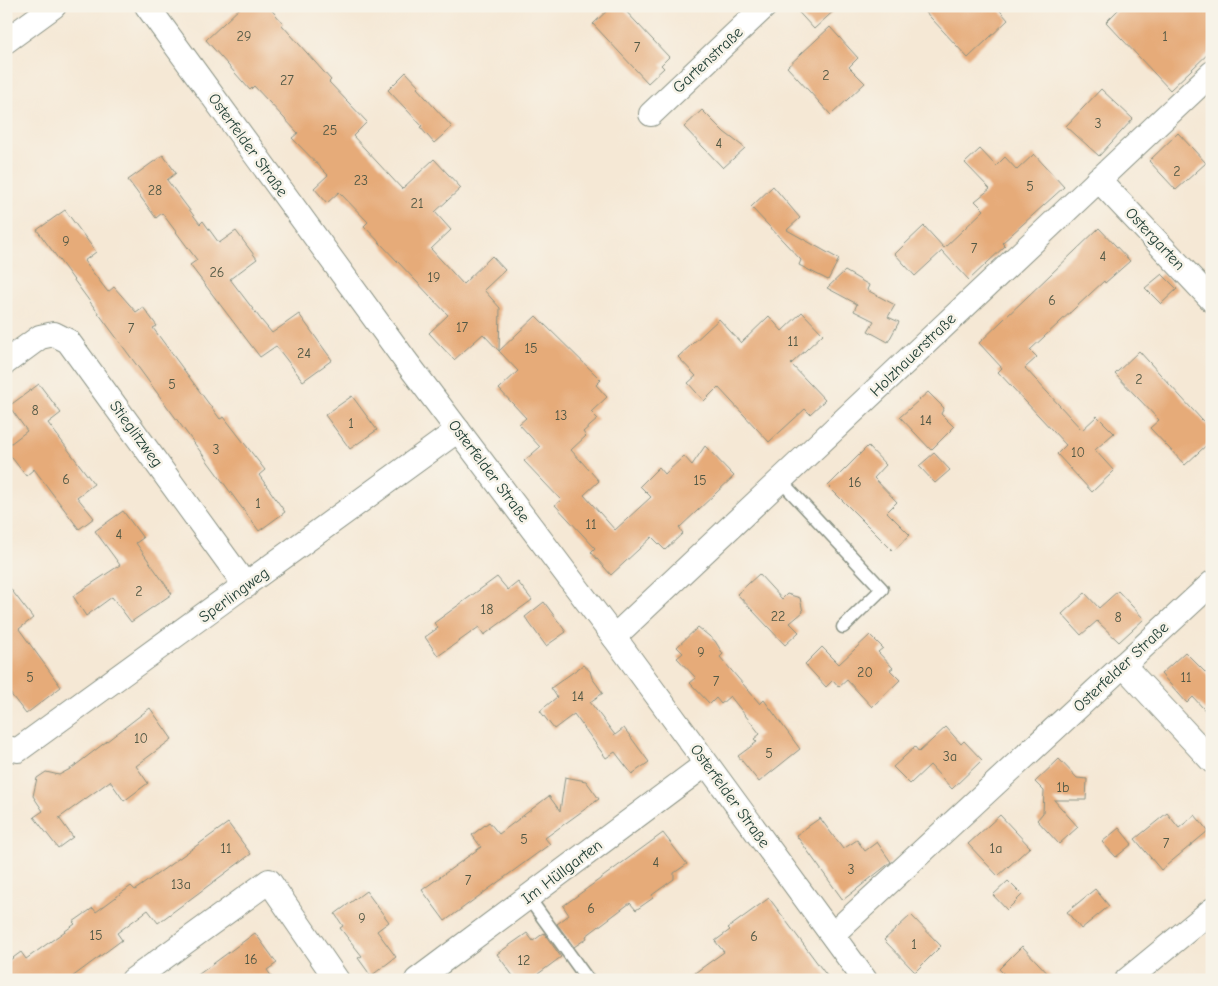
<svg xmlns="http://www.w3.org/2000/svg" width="1218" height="986" font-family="'Comic Neue',sans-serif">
  <rect width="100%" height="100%" fill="#f7f3e8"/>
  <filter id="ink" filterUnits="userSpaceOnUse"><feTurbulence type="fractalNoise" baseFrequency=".02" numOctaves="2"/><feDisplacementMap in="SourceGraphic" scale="10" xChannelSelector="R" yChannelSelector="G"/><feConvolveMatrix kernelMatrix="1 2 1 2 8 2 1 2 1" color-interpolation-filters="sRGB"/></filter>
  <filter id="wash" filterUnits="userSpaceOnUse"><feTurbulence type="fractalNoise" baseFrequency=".0096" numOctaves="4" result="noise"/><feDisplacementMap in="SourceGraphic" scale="20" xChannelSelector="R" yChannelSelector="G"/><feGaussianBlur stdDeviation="1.12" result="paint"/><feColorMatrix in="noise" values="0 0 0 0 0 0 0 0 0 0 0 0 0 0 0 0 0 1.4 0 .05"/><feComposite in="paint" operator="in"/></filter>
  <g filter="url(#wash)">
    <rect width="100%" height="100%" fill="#f5e8d5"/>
    <g id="blocks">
      <!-- building -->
      <g fill="#e6ab79">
        <path d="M242,6H268L283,23L282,25L331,80L329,82L367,122L353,136L402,189L434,159L461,188L435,212L451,230L431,249L463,284L492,256L505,270L484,290L500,308L499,351L536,316L601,380L596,385L607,397L591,412L598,419L583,432L586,436L571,450L599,481L584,495L615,530L651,497L640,486L659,467L665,474L684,456L692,465L705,446L734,476L679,528L683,533L665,550L652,537L611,575L591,552L595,548L555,505L561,500L524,461L540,447L519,424L526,418L499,389L518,371L483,334L454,360L429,333L448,315L364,226L368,222L339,192L327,203L314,188L328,175L292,138L298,133L254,86L250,90L206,40Z"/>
        <path d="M612,6H621L669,57L661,65L664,68L648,83L593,24Z"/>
        <path d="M793,6H839L814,29Z"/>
        <path d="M920,6H996L1008,20L968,58Z"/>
        <path d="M1122,6H1212V50L1170,90L1106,22Z"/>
        <path d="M830,27L858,58L849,67L865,83L831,115L787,67Z"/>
        <path d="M406,72L419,86L417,88L452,127L434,143L420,127L422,126L388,90Z"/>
        <path d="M1101,89L1133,119L1099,156L1066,126Z"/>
        <path d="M702,110L724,132L745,148L723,168L684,127Z"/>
        <path d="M1178,133L1206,163L1176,190L1149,161Z"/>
        <path d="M980,149L996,166L1005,157L1017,170L1034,154L1064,187L1002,243L1005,246L969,280L942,251L915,276L895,254L903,246L924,226L944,248L984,210L975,201L990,189L965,163Z"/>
        <path d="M163,155L176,173L167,180L200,224L203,221L219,243L236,231L257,259L230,279L262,321L272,333L299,314L332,360L303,381L276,346L260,357L190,265L197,260L162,213L156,218L128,180Z"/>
        <path d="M773,186L800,218L787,230L839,259L828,280L799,265L801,260L751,207Z"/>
        <path d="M65,210L96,252L84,261L108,292L114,287L136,312L143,307L157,326L153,328L220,419L224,417L265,470L259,475L285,512L259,531L37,230Z"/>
        <path d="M1099,228L1130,261L1105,283L1104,281L1030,350L1037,357L1025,368L1082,430L1097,416L1114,433L1095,450L1114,471L1092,492L1057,454L1066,445L998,372L1002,368L979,343Z"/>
        <path d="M845,271L869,285L867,290L895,305L888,317L899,322L888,342L868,331L874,321L854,311L857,304L827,288Z"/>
        <path d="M1162,274L1177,289L1161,304L1145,288Z"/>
        <path d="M802,312L823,334L791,364L825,400L810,414L805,409L769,442L718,387L704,401L688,383L696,376L678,357L719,319L741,343L769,316L782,331Z"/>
        <path d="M1139,351L1212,431V440L1185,465L1150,428L1159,420L1115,374Z"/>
        <path d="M39,384L61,413L48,423L94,484L77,497L94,518L79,529L34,469L26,476L6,450V447L27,431L9,406Z"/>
        <path d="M928,392L944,408L941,414L954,427L931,450L900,417Z"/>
        <path d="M352,396L377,430L350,449L325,415Z"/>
        <path d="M868,446L886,465L874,478L897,502L887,512L910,535L893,551L828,486Z"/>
        <path d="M934,453L950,470L935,483L919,466Z"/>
        <path d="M123,511L143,538L136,543L172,594L131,622L112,597L86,616L73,596L120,565L95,531Z"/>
        <path d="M759,574L782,599L787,594L800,598L803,612L790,623L799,632L785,645L737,594Z"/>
        <path d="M497,577L508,590L518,582L532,600L484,635L479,627L438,656L425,637L438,628L434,623Z"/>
        <path d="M6,583L33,618L19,629L61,687L26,714L6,688Z"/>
        <path d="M1118,591L1144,619L1119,642L1097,621L1081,635L1062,614L1085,593L1099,608Z"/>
        <path d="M544,602L566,632L546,646L525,617Z"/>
        <path d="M698,627L715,641L723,654L720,657L760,704L764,700L800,749L759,782L738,756L757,742L754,739L760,734L730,696L721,704L716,698L710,704L690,683L696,678L677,658L683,653L677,647Z"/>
        <path d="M870,635L883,648L878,652L893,668L890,670L900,680L872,707L847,680L839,687L833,680L826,687L805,664L822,647L839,664Z"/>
        <path d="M1185,652L1212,679V718L1193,697L1187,703L1161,674Z"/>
        <path d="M583,665L590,671L592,678L603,693L590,702L615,735L624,728L649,762L632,774L615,752L606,758L574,714L554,729L540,711L557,697L551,688Z"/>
        <path d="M150,708L172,739L136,766L148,783L124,801L110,781L59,818L73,837L58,848L34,817L43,811L33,796L37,778L46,772L59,775L72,768Z"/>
        <path d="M946,727L961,744L964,741L982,760L952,789L930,765L910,784L893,767L915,747L919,752Z"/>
        <path d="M1059,759L1077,778L1087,779L1086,800H1054L1078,827L1059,844L1037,820L1043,813L1044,791L1035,782Z"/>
        <path d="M565,777L586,781L599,799L545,838L550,844L445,921L422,890L481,847L472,835L489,822L499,834L549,796L560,811Z"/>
        <path d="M1167,813L1179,828L1195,815L1208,831L1161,870L1135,839Z"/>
        <path d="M1000,815L1030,847L998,876L968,844Z"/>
        <path d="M820,818L843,849L857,840L865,851L877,842L891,862L843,900L796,835Z"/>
        <path d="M228,823L251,854L158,923L148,910L117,933L122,940L68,980H6V963L21,952L26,959L75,924L73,922L93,908L96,912L131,886L135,890Z"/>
        <path d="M1119,828L1132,844L1116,857L1102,842Z"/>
        <path d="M663,833L687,864L674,873V879L652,895L653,898L636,910L630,903L586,936L587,938L574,947L557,924L569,915L563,906Z"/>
        <path d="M1008,881L1022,895L1007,910L993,895Z"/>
        <path d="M1095,889L1109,906L1081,929L1067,912Z"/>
        <path d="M366,891L389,922L377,931L396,957L371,976L358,958L362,956L340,928L343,926L335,914Z"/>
        <path d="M769,898L830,980H685L724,952L715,941L730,930L728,928Z"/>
        <path d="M911,915L941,946L915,972L884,940Z"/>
        <path d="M255,933L277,963L267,970L274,980H191Z"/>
        <path d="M527,933L533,941L544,933L561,957L530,980H516L497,954Z"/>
        <path d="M1022,946L1054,980H1010L999,969Z"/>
      </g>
    </g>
  </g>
  <g filter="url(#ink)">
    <use href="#blocks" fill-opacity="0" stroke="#8a9284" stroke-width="1"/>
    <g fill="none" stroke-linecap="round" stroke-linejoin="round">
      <!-- service casing -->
      <g stroke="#8a9284" stroke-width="15">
        <g id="service">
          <path d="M781,481L882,589L843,627"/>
          <path d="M528,897L588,980"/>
        </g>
      </g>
      <!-- minor casing -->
      <g stroke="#8a9284" stroke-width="26">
        <g id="minor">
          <path d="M147,6L405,360L614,637L865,980"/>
          <path d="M6,41L54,6"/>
          <path d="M651,114L765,6"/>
          <path d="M1098,179L1212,300"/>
          <path d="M6,362L40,337L54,334L68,341L246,586"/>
          <path d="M614,637L1212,73"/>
          <path d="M1123,665L1212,761"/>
          <path d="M6,748L18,750L458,430"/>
          <path d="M833,934L1212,583"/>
          <path d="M133,980L269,881L337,980"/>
          <path d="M417,980L706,764"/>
          <path d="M1127,980L1212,910"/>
        </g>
      </g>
      <!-- service -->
      <use href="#service" stroke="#fff" stroke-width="12"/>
      <!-- minor -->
      <use href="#minor" stroke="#fff" stroke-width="24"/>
    </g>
  </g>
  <g text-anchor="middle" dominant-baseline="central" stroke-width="5" stroke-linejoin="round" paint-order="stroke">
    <!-- number labels -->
    <g font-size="14" fill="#515845">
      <text x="244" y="36">29</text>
      <text x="1165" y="36">1</text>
      <text x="637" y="47">7</text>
      <text x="826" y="75">2</text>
      <text x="287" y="80">27</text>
      <text x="1098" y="123">3</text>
      <text x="330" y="130">25</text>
      <text x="719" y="143">4</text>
      <text x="1177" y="171">2</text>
      <text x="361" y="180">23</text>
      <text x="1030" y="186">5</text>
      <text x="155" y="190">28</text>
      <text x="417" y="203">21</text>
      <text x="66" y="241">9</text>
      <text x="974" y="248">7</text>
      <text x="1103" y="256">4</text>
      <text x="217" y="272">26</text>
      <text x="434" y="277">19</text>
      <text x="1052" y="300">6</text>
      <text x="462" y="327">17</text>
      <text x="131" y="328">7</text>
      <text x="793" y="341">11</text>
      <text x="531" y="348">15</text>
      <text x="304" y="353">24</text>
      <text x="1139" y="379">2</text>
      <text x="172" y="384">5</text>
      <text x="35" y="410">8</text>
      <text x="561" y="415">13</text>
      <text x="926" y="420">14</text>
      <text x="351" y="423">1</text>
      <text x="216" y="449">3</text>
      <text x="1078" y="452">10</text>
      <text x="66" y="479">6</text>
      <text x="700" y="480">15</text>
      <text x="855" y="482">16</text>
      <text x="258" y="503">1</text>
      <text x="591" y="524">11</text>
      <text x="119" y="534">4</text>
      <text x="139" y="591">2</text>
      <text x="487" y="609">18</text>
      <text x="778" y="616">22</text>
      <text x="1118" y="617">8</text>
      <text x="701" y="652">9</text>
      <text x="865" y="672">20</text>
      <text x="30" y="677">5</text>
      <text x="1186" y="677">11</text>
      <text x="716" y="681">7</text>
      <text x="578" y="696">14</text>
      <text x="141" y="738">10</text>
      <text x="769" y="753">5</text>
      <text x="950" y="756">3a</text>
      <text x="1063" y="787">1b</text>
      <text x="524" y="839">5</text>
      <text x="1166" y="843">7</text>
      <text x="226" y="848">11</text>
      <text x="996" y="848">1a</text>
      <text x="656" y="862">4</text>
      <text x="851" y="869">3</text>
      <text x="468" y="880">7</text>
      <text x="181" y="884">13a</text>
      <text x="591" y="908">6</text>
      <text x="362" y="918">9</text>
      <text x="96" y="935">15</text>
      <text x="754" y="936">6</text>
      <text x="914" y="944">1</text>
      <text x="251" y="959">16</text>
      <text x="524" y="960">12</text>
    </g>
    <!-- street labels -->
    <g font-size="16" fill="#1f3d34" stroke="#f7f3e8">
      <text transform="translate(708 60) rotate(-43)">Gartenstraße</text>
      <text transform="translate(248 145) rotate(54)">Osterfelder Straße</text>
      <text transform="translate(1155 239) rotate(47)">Ostergarten</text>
      <text transform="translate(913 355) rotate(-44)">Holzhauerstraße</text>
      <text transform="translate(136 434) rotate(54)">Stieglitzweg</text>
      <text transform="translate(489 471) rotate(53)">Osterfelder Straße</text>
      <text transform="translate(234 595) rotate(-36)">Sperlingweg</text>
      <text transform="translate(1121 667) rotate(-43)">Osterfelder Straße</text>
      <text transform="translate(730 796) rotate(54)">Osterfelder Straße</text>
      <text transform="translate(562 872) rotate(-37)">Im Hüllgarten</text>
    </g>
  </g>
  <!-- margin -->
  <rect width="1218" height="986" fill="none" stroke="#f7f3e8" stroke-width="25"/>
</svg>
